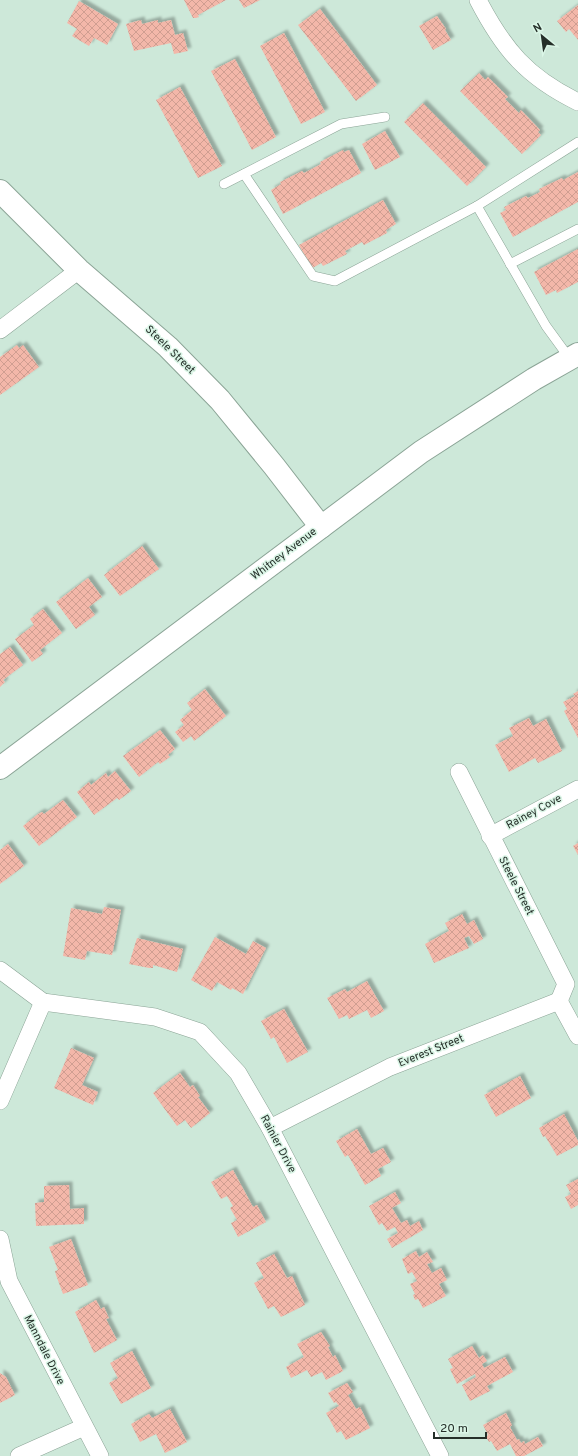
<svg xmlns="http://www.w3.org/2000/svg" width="578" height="1456" font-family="Overpass,sans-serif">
  <defs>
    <pattern id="building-cross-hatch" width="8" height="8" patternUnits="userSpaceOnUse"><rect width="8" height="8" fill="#f3b7a9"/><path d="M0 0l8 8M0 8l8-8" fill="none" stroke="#d09e91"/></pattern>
    <filter id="shadow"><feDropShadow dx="3.5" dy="-3.5" stdDeviation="1" flood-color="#0004"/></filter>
  </defs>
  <rect width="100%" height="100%" fill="#cde8d9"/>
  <!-- building -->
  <g fill="url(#building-cross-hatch)" filter="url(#shadow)">
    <path d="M184,0H226L198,15L199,17L196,18H193Z"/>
    <path d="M239,0H260L244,8Z"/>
    <path d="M79,1L118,24L107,45L94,38L89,46L72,36L77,29L67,23Z"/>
    <path d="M578,5V40L569,29L566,32L557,21Z"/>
    <path d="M320,9L377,85L356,101L298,25Z"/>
    <path d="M437,16L446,29L445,30L451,40L433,50L419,26Z"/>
    <path d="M141,20L142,24L158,20V23L171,20L175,35L183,33L188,51L174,54L171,43L134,51L126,24Z"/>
    <path d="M284,33L325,112L301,124L260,46Z"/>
    <path d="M235,59L276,137L252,150L211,71Z"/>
    <path d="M479,73L485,80L488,77L508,97L505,99L519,113L521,110L540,130L538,132L541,135L522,154L460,91Z"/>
    <path d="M180,87L222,166L198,178L156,100Z"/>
    <path d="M423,103L486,167L467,186L404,122Z"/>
    <path d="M385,131L400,157L375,170L362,144Z"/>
    <path d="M343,150L344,152L349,150L361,173L283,214L271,190L281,184L280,182L302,171L304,173L321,164L320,162Z"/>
    <path d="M578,172V202L513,237L500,213L506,210L504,207L526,196L528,198L540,192L539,189L562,178L563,180Z"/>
    <path d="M383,200L396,224L386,230L387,233L364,245L362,242L345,251L347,254L323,266L321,263L311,269L299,245Z"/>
    <path d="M578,249V282L557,293L556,290L546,295L534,272Z"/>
    <path d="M17,345L19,348L23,345L39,367L0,395V357Z"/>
    <path d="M142,546L159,569L120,596L104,575Z"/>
    <path d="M88,578L102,597L89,607L95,615L76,629L56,602Z"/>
    <path d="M43,609L62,633L40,650L43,654L32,662L15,639L34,625L30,619Z"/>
    <path d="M10,647L23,665L3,680L5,682L0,687V654Z"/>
    <path d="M205,689L226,716L194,741L191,736L183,742L175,732L184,725L180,720L192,710L187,703Z"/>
    <path d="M578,691V738L564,711L567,709L563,702L575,696L573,694Z"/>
    <path d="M529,718L533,726L546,719L562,751L538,763L535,758L509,772L495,745L513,736L509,728Z"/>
    <path d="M160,730L175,749L168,755L170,757L160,764L158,762L139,777L123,756Z"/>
    <path d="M115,771L131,791L119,800L117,798L94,815L77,792L89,782L91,785L106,773L108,777Z"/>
    <path d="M63,800L77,817L39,846L23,826L38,814L42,812L44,814Z"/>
    <path d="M578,843V855L573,846Z"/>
    <path d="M8,844L24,866L0,884V850Z"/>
    <path d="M104,907L121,910L112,955L87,951L85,960L63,956L71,908L102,914Z"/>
    <path d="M462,914L467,924L474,920L483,939L474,944L469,936L464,938L469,948L434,963L425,944L445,933L449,931L445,923Z"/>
    <path d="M215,937L246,954L253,941L266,948L243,994L232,988L231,990L217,982L212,991L191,980Z"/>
    <path d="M137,938L183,949L177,972L153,965V968H149L129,964Z"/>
    <path d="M367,981L384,1011L371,1018L367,1010L349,1019L347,1015L339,1019L327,998L345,989L347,992Z"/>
    <path d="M284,1009L308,1052L287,1063L274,1037L271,1039L261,1021Z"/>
    <path d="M71,1048L94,1058L82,1085L98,1092L93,1105L54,1088Z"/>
    <path d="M180,1073L190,1087L193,1085L200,1096L198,1097L210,1113L191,1128L185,1120L177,1126L153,1093Z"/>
    <path d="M520,1076L531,1098L496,1117L484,1095Z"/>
    <path d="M564,1114L578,1141V1145L557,1156L545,1136L543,1137L539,1128Z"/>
    <path d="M357,1129L371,1154L383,1148L391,1162L378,1169L381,1176L365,1185L348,1155L345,1157L336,1141Z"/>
    <path d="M233,1170L253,1207L257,1205L266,1222L238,1237L231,1223L237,1220L230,1208L233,1206L227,1196L221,1199L211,1182Z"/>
    <path d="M578,1179V1205L571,1209L565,1197L571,1194L566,1185Z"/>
    <path d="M69,1185L70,1209L84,1208V1224L36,1226L35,1203L44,1202V1186Z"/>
    <path d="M395,1192L401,1203L392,1208L401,1223L407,1220L410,1226L419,1221L423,1230L392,1248L387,1239L398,1233L395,1227L387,1231L382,1223L379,1225L369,1206Z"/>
    <path d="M71,1239L88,1285L63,1294L56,1275L55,1271L58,1270L49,1247Z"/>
    <path d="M416,1251L419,1257L427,1252L433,1262L427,1264L432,1273L441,1268L447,1280L439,1284L446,1296L423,1308L418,1299L415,1300L413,1295L415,1294L410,1284L417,1281L412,1272L408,1274L402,1259Z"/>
    <path d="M274,1254L287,1278L292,1276L305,1305L281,1317L274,1306L268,1309L254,1283L264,1278L256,1263Z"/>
    <path d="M96,1300L101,1309L104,1307L109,1318L106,1319L117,1340L94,1353L75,1312Z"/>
    <path d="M321,1332L330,1346L328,1347L333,1357L335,1355L343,1371L326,1380L322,1372L311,1377L307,1370L291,1378L286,1367L304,1357L297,1344Z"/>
    <path d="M472,1346L479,1358L483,1355L487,1361L482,1364L484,1368L505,1357L513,1372L487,1386L490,1391L470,1401L462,1385L476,1377L475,1374L457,1384L450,1369L453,1368L448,1359Z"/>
    <path d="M132,1351L151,1388L121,1404L109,1383L118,1378L110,1363Z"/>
    <path d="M0,1373L6,1377L15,1395L0,1403Z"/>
    <path d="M347,1383L353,1392L348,1395L356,1409L360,1407L370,1428L346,1440L341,1431L337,1433L326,1413L339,1406L336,1402L334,1403L328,1393Z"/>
    <path d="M170,1409L187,1442L165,1453L156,1434L140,1442L131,1424L149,1414L152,1418Z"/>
    <path d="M506,1413L512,1425L510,1427L517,1440L519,1439L521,1443L524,1441L525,1444L538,1437L543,1446L524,1456H516L510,1444L497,1451L491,1441L489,1442L486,1437L488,1435L483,1425Z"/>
  </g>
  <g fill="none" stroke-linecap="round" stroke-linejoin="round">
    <!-- lane casing -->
    <g stroke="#8ba496" stroke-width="10">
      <g id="lane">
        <path d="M244,174L313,276L335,281L477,206"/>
        <path d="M224,184L341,124L385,117"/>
        <path d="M510,264L578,229"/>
        <path d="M570,359L546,326L477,206L578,142"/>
      </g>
    </g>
    <!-- street casing -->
    <g stroke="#8ba496" stroke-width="18">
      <g id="street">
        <path d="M478,0C504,50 527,77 578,102"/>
        <path d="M0,330L79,270"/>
        <path d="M459,772L566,984L559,1001"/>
        <path d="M490,836L578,789"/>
        <path d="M0,970L43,1002L155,1017L200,1032L238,1073L270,1128L440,1456"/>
        <path d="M559,1001L578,1036"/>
        <path d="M0,1101L43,1002"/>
        <path d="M270,1128L390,1067L559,1001"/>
        <path d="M0,1239L9,1281L100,1456"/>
        <path d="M19,1456L84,1427"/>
      </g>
    </g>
    <!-- secondary casing -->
    <g stroke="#8ba496" stroke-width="24">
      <g id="secondary">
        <path d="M0,191L79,270L168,347L220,400L274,466L321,527"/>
        <path d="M0,768L421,452L534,379L578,354"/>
      </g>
    </g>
    <!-- lane -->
    <use href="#lane" stroke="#fff" stroke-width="9"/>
    <!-- street -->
    <use href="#street" stroke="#fff" stroke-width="17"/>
    <!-- secondary -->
    <use href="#secondary" stroke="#fff" stroke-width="22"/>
  </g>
  <g text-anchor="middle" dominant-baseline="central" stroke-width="3" stroke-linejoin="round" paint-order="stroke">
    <!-- street labels -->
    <g font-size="11" fill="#252f29" stroke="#daf5e6">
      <text transform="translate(170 350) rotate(44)">Steele Street</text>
      <text transform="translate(284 554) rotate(-37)">Whitney Avenue</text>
      <text transform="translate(534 812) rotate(-28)">Rainey Cove</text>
      <text transform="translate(516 886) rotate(63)">Steele Street</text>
      <text transform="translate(431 1051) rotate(-22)">Everest Street</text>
      <text transform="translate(278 1144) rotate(62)">Rainier Drive</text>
      <text transform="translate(44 1350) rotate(63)">Manndale Drive</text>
    </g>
  </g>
  <!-- north arrow -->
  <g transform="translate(542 36) rotate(331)" stroke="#daf5e6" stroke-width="3" paint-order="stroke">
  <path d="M0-3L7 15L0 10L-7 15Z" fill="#252f29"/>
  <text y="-6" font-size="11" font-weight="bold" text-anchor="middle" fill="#252f29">N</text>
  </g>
  <!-- scale -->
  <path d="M434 1432v6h52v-6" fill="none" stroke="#252f29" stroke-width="2"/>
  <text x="440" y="1432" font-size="12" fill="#252f29" stroke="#daf5e6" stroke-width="3" paint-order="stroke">20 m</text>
</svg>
